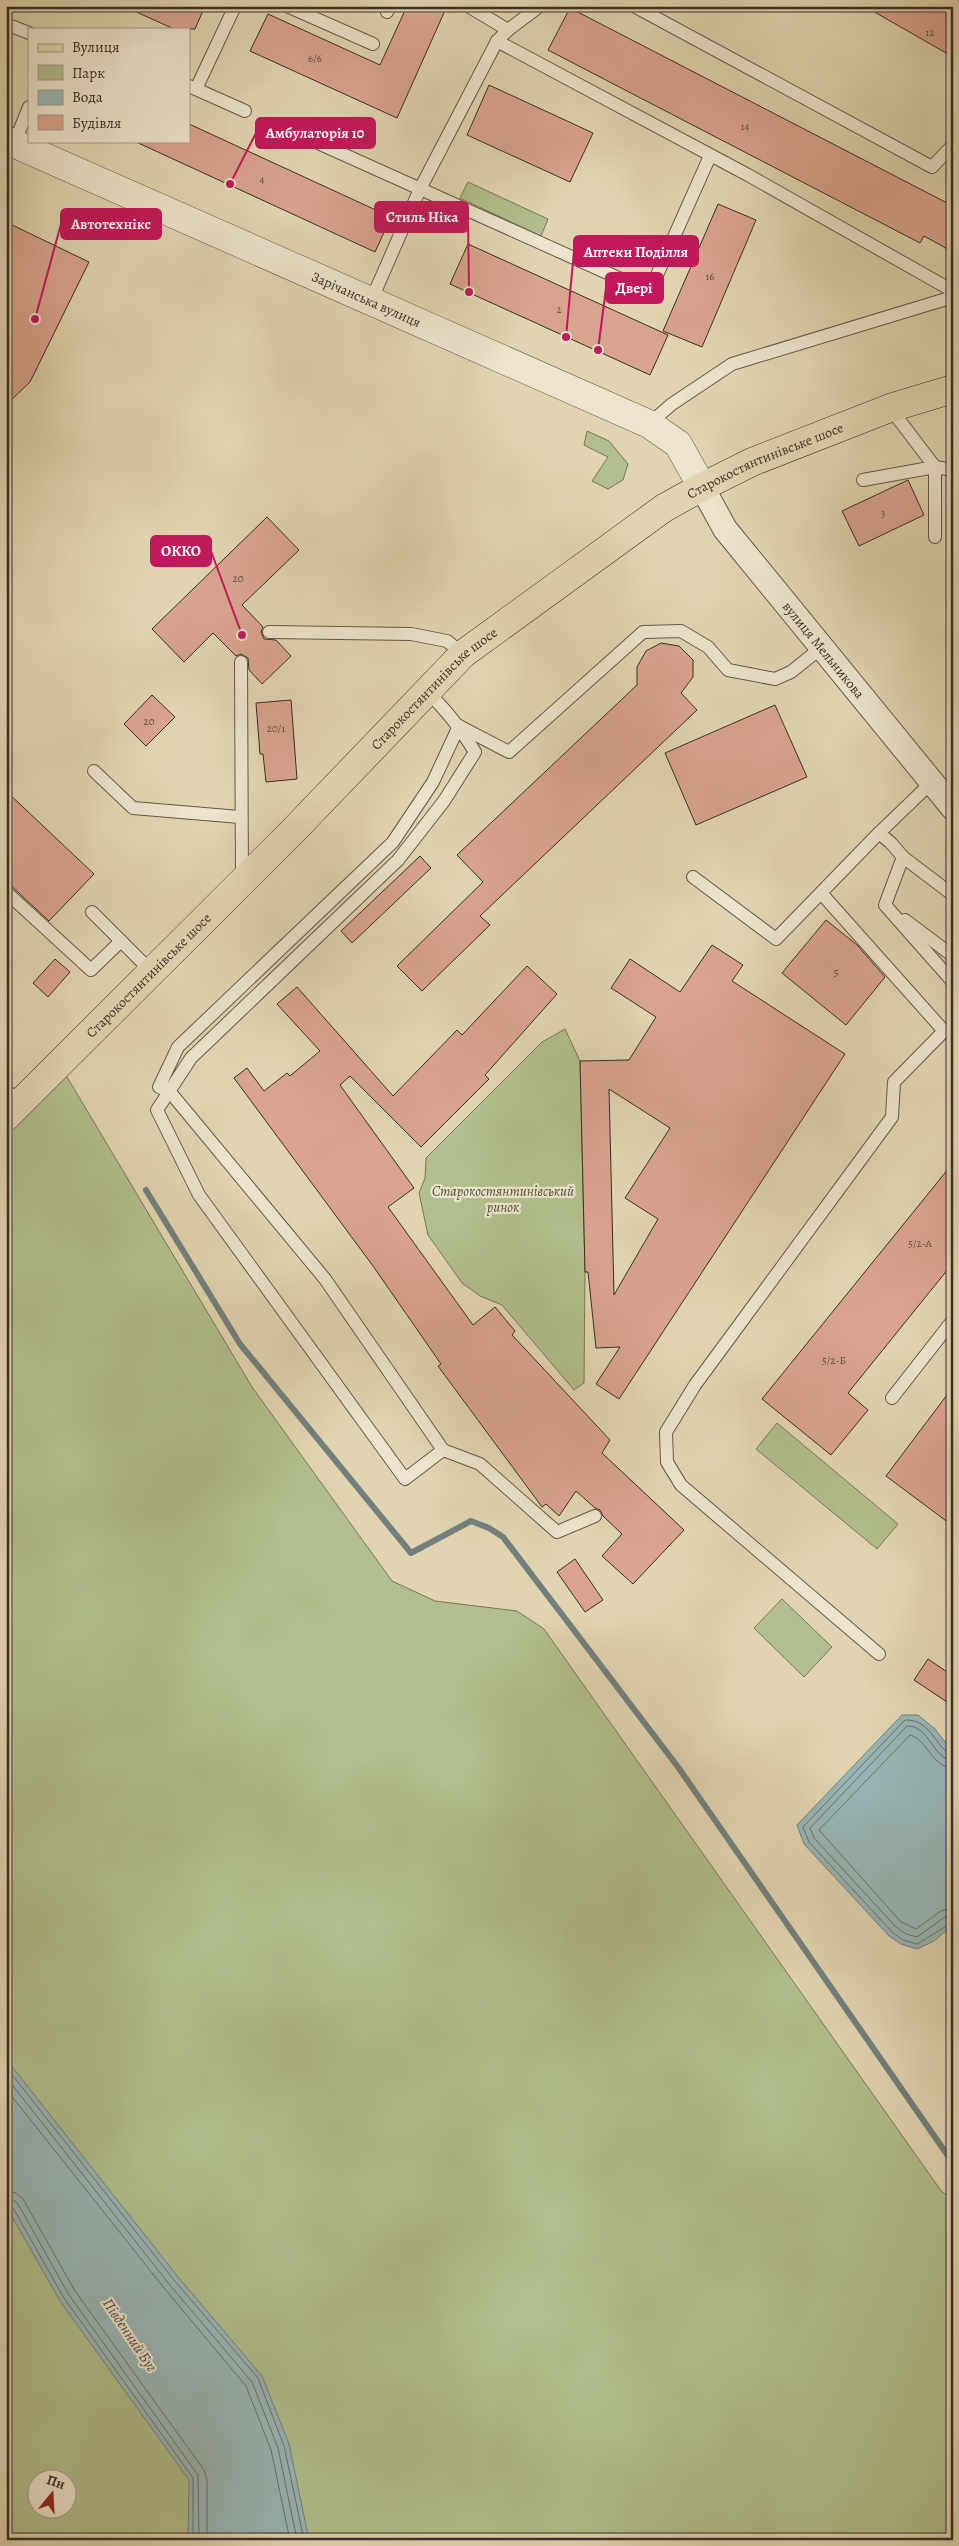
<svg xmlns="http://www.w3.org/2000/svg" width="959" height="2546" font-family="Alegreya,serif">
  <rect width="100%" height="100%" fill="#e1d5b1"/>
  <filter id="stains"><feTurbulence type="fractalNoise" baseFrequency=".004" numOctaves="4"/><feColorMatrix values="0 0 0 0 .2 0 0 0 0 .09 0 0 0 0 .02 0 0 0 .5 -.17"/></filter>
  <radialGradient id="worn" r=".72"><stop offset=".6" stop-color="#630" stop-opacity="0"/><stop offset="1" stop-color="#630" stop-opacity=".3"/></radialGradient>
  <!-- green -->
  <g fill="#b1be8d" stroke="#76765a" fill-rule="evenodd">
    <path d="M468,182L548,219L541,236L460,198Z"/>
    <path d="M587,431L609,441L628,464L623,480L608,489L592,481L608,457L584,445Z"/>
    <path d="M565,1029L580,1061L585,1272L584,1383L574,1390L502,1305L480,1296L462,1283L428,1235L419,1193L425,1178L426,1158L542,1042Z"/>
    <path d="M64,1072L252,1387L392,1581L435,1601L517,1611L544,1629L942,2192L953,2198V2540H6V1131ZM38,2478H68V2508H38Z"/>
    <path d="M777,1423L898,1524L877,1549L756,1449Z"/>
    <path d="M782,1599L832,1647L804,1677L754,1628Z"/>
  </g>
  <!-- water -->
  <g fill="#98b6b6" stroke="#72807d">
    <path d="M902,1715H918L935,1729L953,1752V1925L934,1941L917,1949L901,1944L889,1936L804,1844L797,1825Z"/>
    <path d="M6,2059L178,2277L262,2376L289,2444L309,2540H188L189,2480L60,2301L6,2206Z"/>
  </g>
  <g fill="none" stroke-linecap="round" stroke-linejoin="round">
    <!-- shore -->
    <g stroke="#69726e" stroke-width="1">
      <path d="M953,1754C936,1752 933,1719 905,1720L803,1827L809,1842L892,1932L903,1940L917,1944L953,1922"/>
      <path d="M953,1761C933,1759 929,1725 907,1726L810,1828L814,1838L896,1927L906,1934L917,1937L945,1917L953,1915"/>
      <path d="M953,1768C931,1767 928,1740 910,1735L819,1830L901,1922L916,1929L941,1911L953,1908"/>
      <path d="M6,2067L174,2280L258,2378L284,2446L304,2540"/>
      <path d="M6,2077L169,2284L252,2382L278,2448L297,2540"/>
      <path d="M6,2089L164,2288L246,2386L271,2450L290,2540"/>
      <path d="M6,2191L16,2193L23,2199L75,2291L204,2470L207,2480V2540"/>
      <path d="M6,2199L13,2200L18,2204L69,2295L198,2475L199,2540"/>
      <path d="M6,2205L13,2208L64,2298L193,2478V2540"/>
    </g>
    <!-- stream -->
    <path stroke="#72807d" stroke-width="6" d="M146,1190L240,1344L411,1553L471,1521L489,1528L503,1537L678,1767L953,2163"/>
  </g>
  <!-- building -->
  <g fill="#d9a48f" stroke="#3a2e27" fill-rule="evenodd">
    <path d="M123,6H205L195,29H174Z"/>
    <path d="M407,6H447L397,118L250,51L268,14L380,65Z"/>
    <path d="M864,6H953V57Z"/>
    <path d="M570,8L953,206V252L924,236L920,243L548,50Z"/>
    <path d="M489,85L593,133L570,182L467,135Z"/>
    <path d="M189,124L391,217L375,252L134,141H189Z"/>
    <path d="M718,204L756,220L702,347L663,331Z"/>
    <path d="M6,222L89,262L30,382L6,405Z"/>
    <path d="M468,244L668,335L650,375L450,284Z"/>
    <path d="M908,480L924,515L859,546L842,511Z"/>
    <path d="M267,517L299,550L242,605L263,627L261,632L264,639L276,640L291,656L262,684L249,670L248,658L241,654L236,656L213,633L184,662L152,629Z"/>
    <path d="M661,643L679,646L693,660V677L681,693L697,710L480,916L490,925L422,991L397,966L483,882L457,855L637,685V667L646,651Z"/>
    <path d="M152,695L175,717L146,746L124,724Z"/>
    <path d="M291,700L297,779L266,782L263,754H260L256,703Z"/>
    <path d="M775,705L807,777L696,825L665,753Z"/>
    <path d="M6,791L94,874L49,921L6,881Z"/>
    <path d="M420,856L431,868L352,943L341,931Z"/>
    <path d="M826,920L857,945L885,977L846,1025L782,973Z"/>
    <path d="M712,945L743,965L732,981L845,1054L619,1399L596,1384L620,1347L596,1348L588,1272H585L580,1061L629,1060L656,1017L611,988L630,959L680,992ZM609,1089L670,1128L625,1198L658,1219L614,1295Z"/>
    <path d="M55,959L70,972L48,997L33,983Z"/>
    <path d="M527,966L557,994L485,1075L489,1079L421,1147L350,1076L340,1085L414,1188L388,1207L473,1325L495,1307L515,1331L512,1335L610,1440L602,1453L684,1530L633,1584L602,1556L622,1534L603,1516L600,1510L595,1508L576,1491L559,1516L546,1504L542,1507L438,1366L441,1364L373,1266L234,1078L247,1068L264,1091L287,1073L290,1076L320,1051L277,1004L297,987L393,1096L457,1030L462,1035Z"/>
    <path d="M953,1163V1263L848,1393L868,1410L831,1455L762,1399Z"/>
    <path d="M953,1387V1526L886,1476Z"/>
    <path d="M575,1559L603,1600L585,1612L557,1572Z"/>
    <path d="M928,1659L953,1676V1706L914,1680Z"/>
  </g>
  <g fill="none" stroke-linecap="round" stroke-linejoin="round">
    <!-- service casing -->
    <g stroke="#64584a" stroke-width="14">
      <g id="service">
        <path d="M287,6L373,44"/>
        <path d="M634,6L932,167L953,145"/>
        <path d="M387,12L390,6"/>
        <path d="M6,24L29,33"/>
        <path d="M508,30L540,6"/>
        <path d="M497,41L748,175L953,291"/>
        <path d="M189,86L245,111"/>
        <path d="M196,89L235,6"/>
        <path d="M287,129L643,289L653,284L710,156"/>
        <path d="M14,144L29,107"/>
        <path d="M371,301L420,189L497,41L508,30L468,6"/>
        <path d="M649,424L672,404L732,364L953,297"/>
        <path d="M863,480L935,467L890,408"/>
        <path d="M935,537V467L953,470"/>
        <path d="M269,632L411,634L447,641L463,654"/>
        <path d="M241,662L242,880"/>
        <path d="M427,692C447,710 461,729 475,752L444,801L398,860L191,1058L157,1110L199,1195L405,1479L443,1450L325,1279L170,1092L159,1087L178,1047L393,842L433,782L459,726"/>
        <path d="M459,726L509,752L643,632L681,631L708,647L728,670L775,679L791,672L821,648"/>
        <path d="M94,771L133,808L240,817"/>
        <path d="M879,833L891,843L903,857L885,905L953,982"/>
        <path d="M903,857L953,895"/>
        <path d="M693,877L776,939L879,833L931,783"/>
        <path d="M6,892L91,970L121,941"/>
        <path d="M821,893L944,1031L894,1082L892,1117L695,1385L666,1432L667,1462L681,1485L879,1654"/>
        <path d="M92,912L151,971"/>
        <path d="M905,920L953,956"/>
        <path d="M6,1090L21,1103"/>
        <path d="M892,1398L953,1320"/>
        <path d="M443,1450L480,1464L557,1532L595,1516"/>
      </g>
    </g>
    <!-- minor casing -->
    <g stroke="#64584a" stroke-width="26">
      <g id="minor">
        <path id="s1" d="M702,487L725,529L953,808"/>
      </g>
    </g>
    <!-- tertiary casing -->
    <g stroke="#64584a" stroke-width="29">
      <g id="tertiary">
        <path id="s2" d="M6,140L649,424L678,444L702,487"/>
      </g>
    </g>
    <!-- primary casing -->
    <g stroke="#3a2e27" stroke-width="29">
      <g id="primary">
        <path id="s3" d="M6,1117L294,830L463,654L664,508L702,487L752,462L890,408L953,389"/>
      </g>
    </g>
    <!-- service -->
    <use href="#service" stroke="#ece4cc" stroke-width="12"/>
    <!-- minor -->
    <use href="#minor" stroke="#ece4cc" stroke-width="24"/>
    <!-- tertiary -->
    <use href="#tertiary" stroke="#ece4cc" stroke-width="28"/>
    <!-- primary -->
    <use href="#primary" stroke="#e1d5b1" stroke-width="28"/>
  </g>
  <g text-anchor="middle" dominant-baseline="central" stroke-width="4.5" stroke-linejoin="round" paint-order="stroke">
    <!-- number labels -->
    <g font-size="11" fill="#624c41">
      <text x="930" y="32">12</text>
      <text x="315" y="58">6/6</text>
      <text x="745" y="126">14</text>
      <text x="262" y="179">4</text>
      <text x="710" y="276">16</text>
      <text x="559" y="309">2</text>
      <text x="883" y="513">3</text>
      <text x="238" y="578">20</text>
      <text x="149" y="721">20</text>
      <text x="276" y="728">20/1</text>
      <text x="836" y="972">5</text>
      <text x="920" y="1243">5/2-А</text>
      <text x="834" y="1360">5/2-Б</text>
    </g>
    <!-- street labels -->
    <g font-size="14" fill="#3a2e27" stroke="#ece4cc">
      <text stroke="none"><textPath href="#s2" startOffset="394">Зарічанська вулиця</textPath></text>
      <text stroke="none"><textPath href="#s3" startOffset="1011">Старокостянтинівське шосе</textPath></text>
      <text stroke="none"><textPath href="#s1" startOffset="204">вулиця Мельникова</textPath></text>
      <text stroke="none"><textPath href="#s3" startOffset="606">Старокостянтинівське шосе</textPath></text>
      <text stroke="none"><textPath href="#s3" startOffset="201">Старокостянтинівське шосе</textPath></text>
    </g>
    <!-- park labels -->
    <g font-size="14" font-style="italic" fill="#524b3b" stroke="#ece4cc">
      <text x="503" y="1191">Старокостянтинівський<tspan x="503" dy="16">ринок</tspan></text>
    </g>
    <!-- water labels -->
    <g font-size="15" font-style="italic" fill="#4d4944" stroke="#ece4cc">
      <text transform="translate(130 2335) rotate(56)">Південний Буг</text>
    </g>
  </g>
  <!-- callouts -->
  <path fill="none" stroke="#c2185b" stroke-width="2" d="M230 184L256 133M469 292L468 217M35 319L61 224M566 337L574 251M598 350L606 288M242 635L211 551"/>
  <g fill="#c2185b" stroke="#ece4cc" stroke-width="2">
    <circle cx="230" cy="184" r="5"/>
    <circle cx="469" cy="292" r="5"/>
    <circle cx="35" cy="319" r="5"/>
    <circle cx="566" cy="337" r="5"/>
    <circle cx="598" cy="350" r="5"/>
    <circle cx="242" cy="635" r="5"/>
  </g>
  <g fill="#c2185b" stroke="#c2185b" stroke-width="2">
    <rect x="256" y="118" width="119" height="30" rx="5"/>
    <rect x="375" y="202" width="93" height="30" rx="5"/>
    <rect x="61" y="209" width="100" height="30" rx="5"/>
    <rect x="574" y="236" width="124" height="30" rx="5"/>
    <rect x="606" y="273" width="57" height="30" rx="5"/>
    <rect x="151" y="536" width="60" height="30" rx="5"/>
  </g>
  <g font-size="15" text-anchor="middle" font-weight="bold" fill="#fff">
    <text x="315" y="138">Амбулаторія 10</text>
    <text x="422" y="222">Стиль Ніка</text>
    <text x="111" y="229">Автотехнікс</text>
    <text x="636" y="257">Аптеки Поділля</text>
    <text x="634" y="293">Двері</text>
    <text x="181" y="556">ОККО</text>
  </g>
  <!-- margin -->
  <rect width="959" height="2546" fill="none" stroke="#e1d5b1" stroke-width="25"/>
  <rect x="8" y="8" width="944" height="2531" fill="none" stroke="#3a2e27" stroke-width="2.5"/>
  <rect x="12" y="12" width="934" height="2521" fill="none" stroke="#3a2e27"/>
  <!-- legend -->
  <rect x="28" y="28" width="162" height="115" fill="#ece4cc" stroke="#a59b8a"/>
  <rect x="38" y="44" width="25" height="8" fill="#e1d5b1" stroke="#a59b8a"/>
  <text x="72" y="52" font-size="15" fill="#3a2e27">Вулиця</text>
  <rect x="38" y="65" width="25" height="15" fill="#b1be8d" stroke="#a59b8a"/>
  <text x="72" y="78" font-size="15" fill="#3a2e27">Парк</text>
  <rect x="38" y="90" width="25" height="15" fill="#98b6b6" stroke="#a59b8a"/>
  <text x="72" y="102" font-size="15" fill="#3a2e27">Вода</text>
  <rect x="38" y="115" width="25" height="15" fill="#d9a48f" stroke="#a59b8a"/>
  <text x="72" y="128" font-size="15" fill="#3a2e27">Будівля</text>
  <!-- north arrow -->
  <g transform="translate(52 2494) rotate(18)"><circle r="24" fill="#ece4cc" stroke="#a59b8a"/>
  <path d="M0-4L9 19L0 12L-9 19Z" fill="#8f2418"/>
  <text y="-8" font-size="14" font-weight="bold" text-anchor="middle" fill="#3a2e27">Пн</text>
  </g>
  <rect width="100%" height="100%" filter="url(#stains)"/>
  <rect width="100%" height="100%" fill="url(#worn)"/>
</svg>
